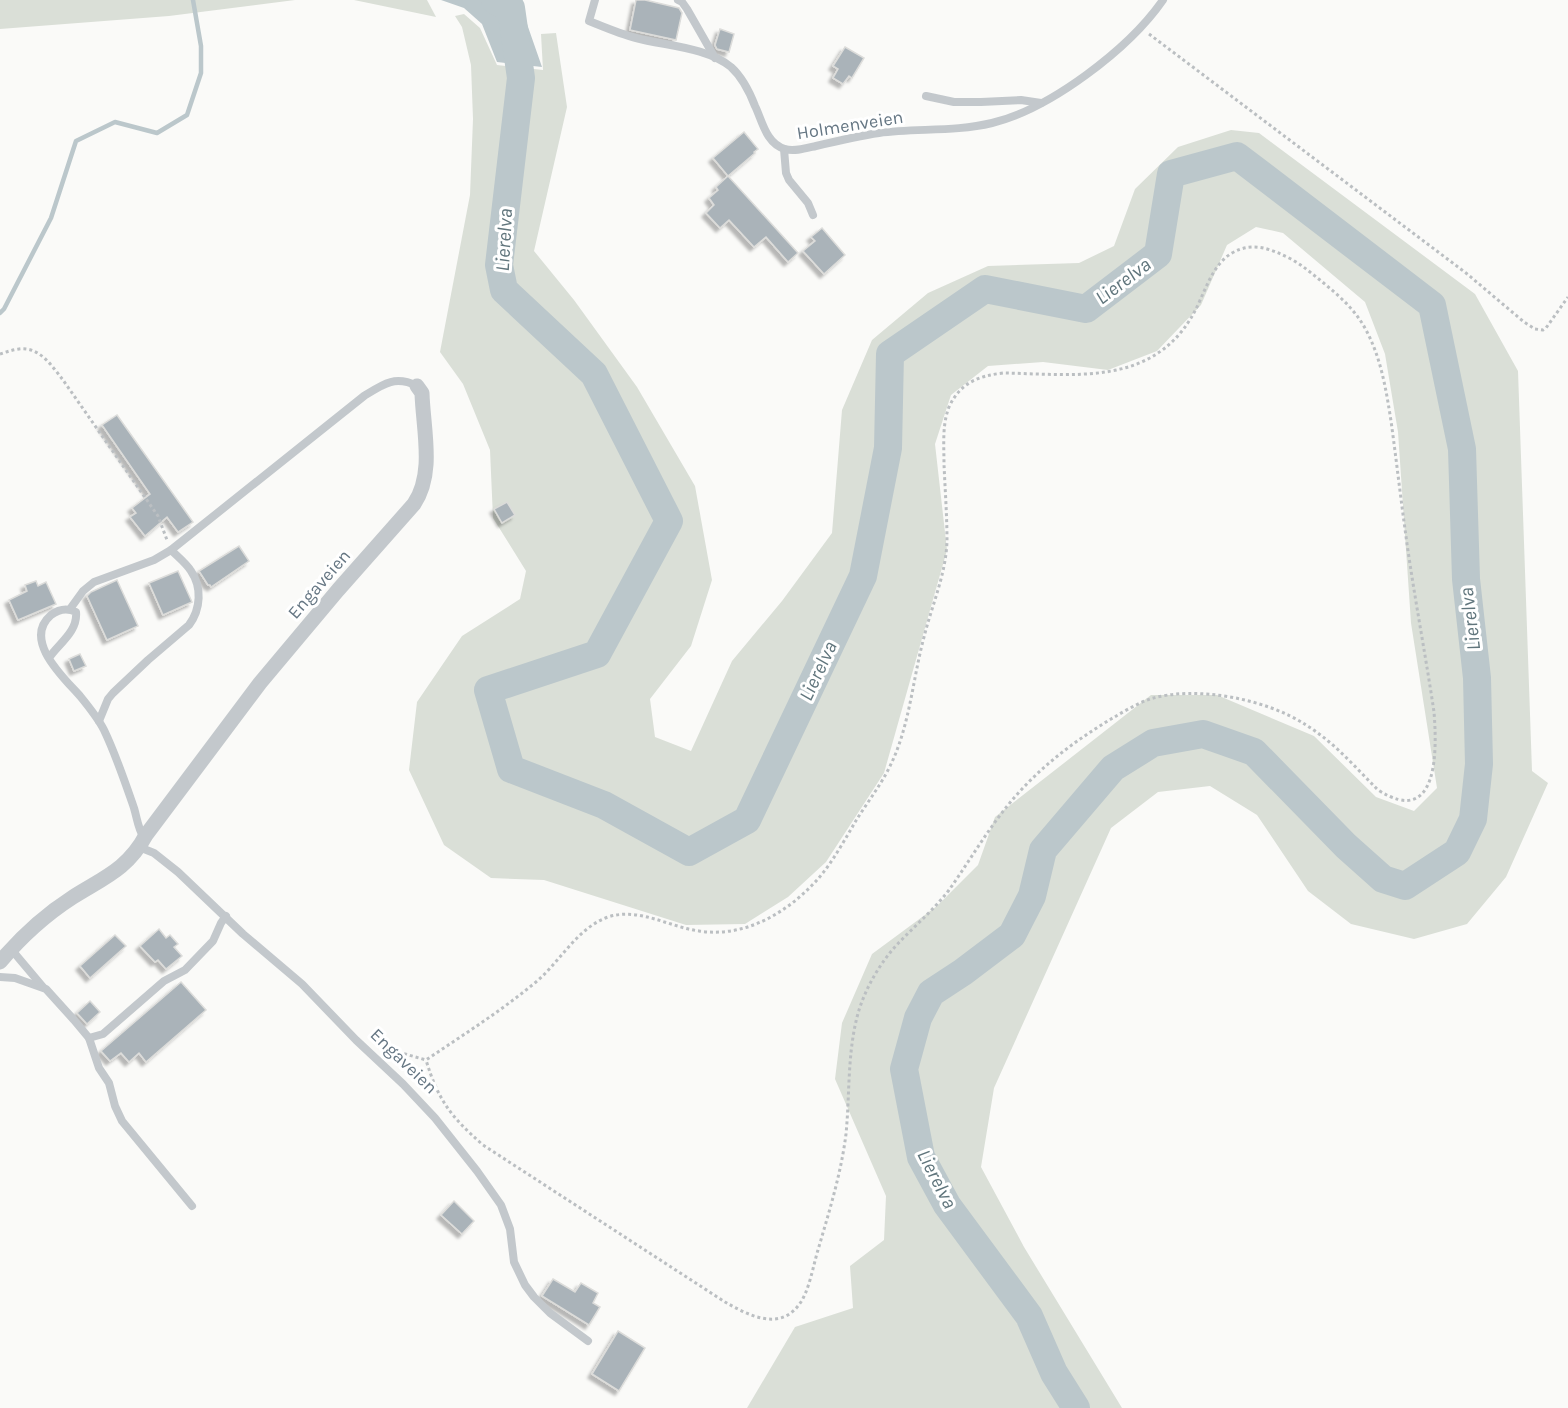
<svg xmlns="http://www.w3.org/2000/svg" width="1568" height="1408" font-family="Karla,sans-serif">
  <defs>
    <filter id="shadow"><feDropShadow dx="-4" dy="4" stdDeviation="1.5" flood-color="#0004"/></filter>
  </defs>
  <rect width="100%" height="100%" fill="#fafaf8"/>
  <!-- green -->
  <g fill="#dadfd7">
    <path d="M0,0H295L169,16L0,29Z"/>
    <path d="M354,0H427L436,17Z"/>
    <path d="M464,14L480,28L497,65L543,70L541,34L556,33L567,107L534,251L574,300L637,387L695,486L712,580L691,646L650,699L655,737L691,751L732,661L782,601L832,533L842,410L872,340L928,293L988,266L1079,263L1114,246L1135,189L1178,147L1231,130L1259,133L1475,294L1518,371L1532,771L1548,783L1506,877L1467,924L1414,939L1351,924L1308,891L1257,815L1210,786L1158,792L1111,828L994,1088L981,1167L1024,1247L1122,1408H747L795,1327L853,1308L850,1266L884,1240L886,1196L835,1079L842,1023L872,954L937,906L978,865L995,817L1151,695H1217L1314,736L1376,797L1414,811L1437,788L1411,623L1398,432L1385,354L1365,302L1283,233L1256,227L1227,245L1201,305L1157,351L1108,370L1043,362L988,366L951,395L935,444L947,550L884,773L826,862L788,897L745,924L686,925L544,880L491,878L444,845L409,770L417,702L462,636L520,599L526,571L493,518L490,450L463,384L440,352L470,195L473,119L471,65L462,27L455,16Z"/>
  </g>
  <!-- water -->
  <path fill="#bbc7cb" d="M441,0H503L527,24L542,67L497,62L482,24L464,8Z"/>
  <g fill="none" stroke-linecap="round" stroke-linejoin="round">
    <!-- stream -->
    <path stroke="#bbc7cb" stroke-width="4.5" d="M0,313L4,309L51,218L76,141L115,122L157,133L187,115L201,73V46L193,0"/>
    <!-- river -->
    <path stroke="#bbc7cb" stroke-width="28" d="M495,0L511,8L521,78L499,265L504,290L594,374L669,521L597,654L488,690L511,769L604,805L689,852L747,820L863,576L888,448L890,354L985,289L1086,309L1158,254L1171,174L1237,156L1432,305L1462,449L1466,579L1477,678L1479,764L1473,819L1457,852L1405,886L1383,879L1346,846L1254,752L1203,734L1153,743L1113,768L1043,850L1032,896L1012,935L963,972L931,993L918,1018L904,1069L921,1157L947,1205L1029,1316L1054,1373L1076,1408"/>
  </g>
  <!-- building -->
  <g fill="#aab3b9" stroke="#dcdcda" stroke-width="1.5" filter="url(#shadow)">
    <path d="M636,0H645L679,8L682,13L676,40L630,30Z"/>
    <path d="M720,29L734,34L729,52L717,49L715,45Z"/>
    <path d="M845,47L864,58L852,78L849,76L843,84L833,78L838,69L833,66Z"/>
    <path d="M744,132L758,149L754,152L755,153L728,176L713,158Z"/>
    <path d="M728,176L798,253L788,262L766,237L754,247L729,220L720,228L706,213L714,205L709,198L718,190L716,187Z"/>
    <path d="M822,228L845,255L824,274L803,251L815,241L811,237Z"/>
    <path d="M117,415L193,522L178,532L167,517L145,536L130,517L136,513L132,508L150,494L102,425Z"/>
    <path d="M507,502L515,515L502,523L494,509Z"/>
    <path d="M239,546L249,561L211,587L210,585H208L199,571Z"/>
    <path d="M178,571L192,602L163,615L149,583Z"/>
    <path d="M117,580L138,626L107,640L87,596L91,592Z"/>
    <path d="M36,581L38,586L46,582L56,604L18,620L9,600L27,591L25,585Z"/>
    <path d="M80,654L86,666L74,671L69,659Z"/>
    <path d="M159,929L166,938L170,935L178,944L174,947L182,956L166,969L158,960L155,962L140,946Z"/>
    <path d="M115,935L126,946L90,978L80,966Z"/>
    <path d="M181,982L206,1010L146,1062L139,1053L129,1062L121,1053L110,1061L101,1051Z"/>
    <path d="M90,1001L100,1012L87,1024L77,1013Z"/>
    <path d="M454,1201L474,1221L462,1234L441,1215Z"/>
    <path d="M553,1279L575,1292L581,1283L598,1293L593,1303L600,1307L589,1325L542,1296Z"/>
    <path d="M618,1331L645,1348L619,1391L592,1374Z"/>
  </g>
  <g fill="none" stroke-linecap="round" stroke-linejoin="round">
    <!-- path -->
    <g stroke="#bbbfc2" stroke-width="3" stroke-dasharray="3 3" stroke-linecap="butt">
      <path d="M1149,34L1466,273L1524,322L1535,329L1543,330L1546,328L1568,297"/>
      <path d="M0,354C6,352 12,350 19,349C39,346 52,366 63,380L158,516L167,540"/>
      <path d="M381,1047L426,1060C463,1035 501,1011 536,982C560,962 577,928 608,917C639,907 669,927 699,931C745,938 787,913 817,880C833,862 845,839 857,819C869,800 883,782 892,762C910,723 913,678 924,637C932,605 946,574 947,541C947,515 945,489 944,464C944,445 942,425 949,407C960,383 978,376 1003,373C1072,374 1149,387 1191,318C1204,297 1210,266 1232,253C1253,241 1271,249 1291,259C1302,265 1311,273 1320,280C1338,295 1355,309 1366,330C1381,358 1386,389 1391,421C1396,457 1400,493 1405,529C1413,590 1425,651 1434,712C1437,749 1439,829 1378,790C1356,768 1334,742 1306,725C1267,699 1195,685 1150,699C1136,704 1123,712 1111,719C1078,739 1048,761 1022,789C993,820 973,856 949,890C932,912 911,929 893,949C878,967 866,988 859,1010C847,1050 850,1093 846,1134C841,1174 829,1212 818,1250C813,1266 809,1293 798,1306C778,1331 748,1315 725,1302L483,1145C451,1117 438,1100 426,1060"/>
    </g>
    <!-- service -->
    <g stroke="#c3c8cc" stroke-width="8">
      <path d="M595,0L589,21C604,27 620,34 636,38C666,46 706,47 731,67C742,77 750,93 755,106C762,120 766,144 785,149C794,152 807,148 816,146C837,141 858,136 879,133C916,128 955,132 992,123C1050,109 1129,49 1163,0"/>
      <path d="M678,0L682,2L687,9L715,58"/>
      <path d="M926,96L954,102H981L1021,100L1041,103"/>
      <path d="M784,149L786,173L789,180L808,203L813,215"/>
      <path d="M171,550L364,396C383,384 395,375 417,386"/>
      <path d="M70,609L83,591L94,582L154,560L171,550C177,556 186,563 191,571C202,587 201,609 189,625L148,660L113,693L108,699L99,721"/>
      <path d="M49,658C58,644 78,632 76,612C68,608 59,609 51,615C22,640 64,678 80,696C89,707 98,718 104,730C116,755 125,782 134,808C137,818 138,829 144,838"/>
      <path d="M139,847L154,853L178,872L243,934L302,984L356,1040L403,1084L435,1118L477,1171L501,1205L510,1229L514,1262L525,1285L534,1297L550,1313L588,1341"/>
      <path d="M11,949L43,987"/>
      <path d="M0,977L15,978L46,989L74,1020L89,1038L99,1068L109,1083L115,1106L122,1121L192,1206"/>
      <path d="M89,1038L103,1034L164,981L185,970L213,941L221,923L226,916"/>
    </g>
    <!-- minor -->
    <path stroke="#c3c8cc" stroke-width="15" d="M0,962C21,937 45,915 73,897C103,878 128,869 146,835L260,683L338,590L414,504C435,473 423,429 422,393L417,386"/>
  </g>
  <g text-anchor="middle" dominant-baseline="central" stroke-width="6" stroke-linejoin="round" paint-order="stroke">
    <!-- street labels -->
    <g font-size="18" fill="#657683" stroke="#fff">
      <text transform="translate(850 125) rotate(-9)">Holmenveien</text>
      <text transform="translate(319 584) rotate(-49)">Engaveien</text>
      <text transform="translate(404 1061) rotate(44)">Engaveien</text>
    </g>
    <!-- water labels -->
    <g font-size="20" font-style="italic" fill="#60757c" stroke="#fff">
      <text transform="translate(504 240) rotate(-87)">Lierelva</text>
      <text transform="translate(1123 281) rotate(-37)">Lierelva</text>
      <text transform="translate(1470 619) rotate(-97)">Lierelva</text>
      <text transform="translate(818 671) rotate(-65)">Lierelva</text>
      <text transform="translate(937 1179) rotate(63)">Lierelva</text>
    </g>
  </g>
</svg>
